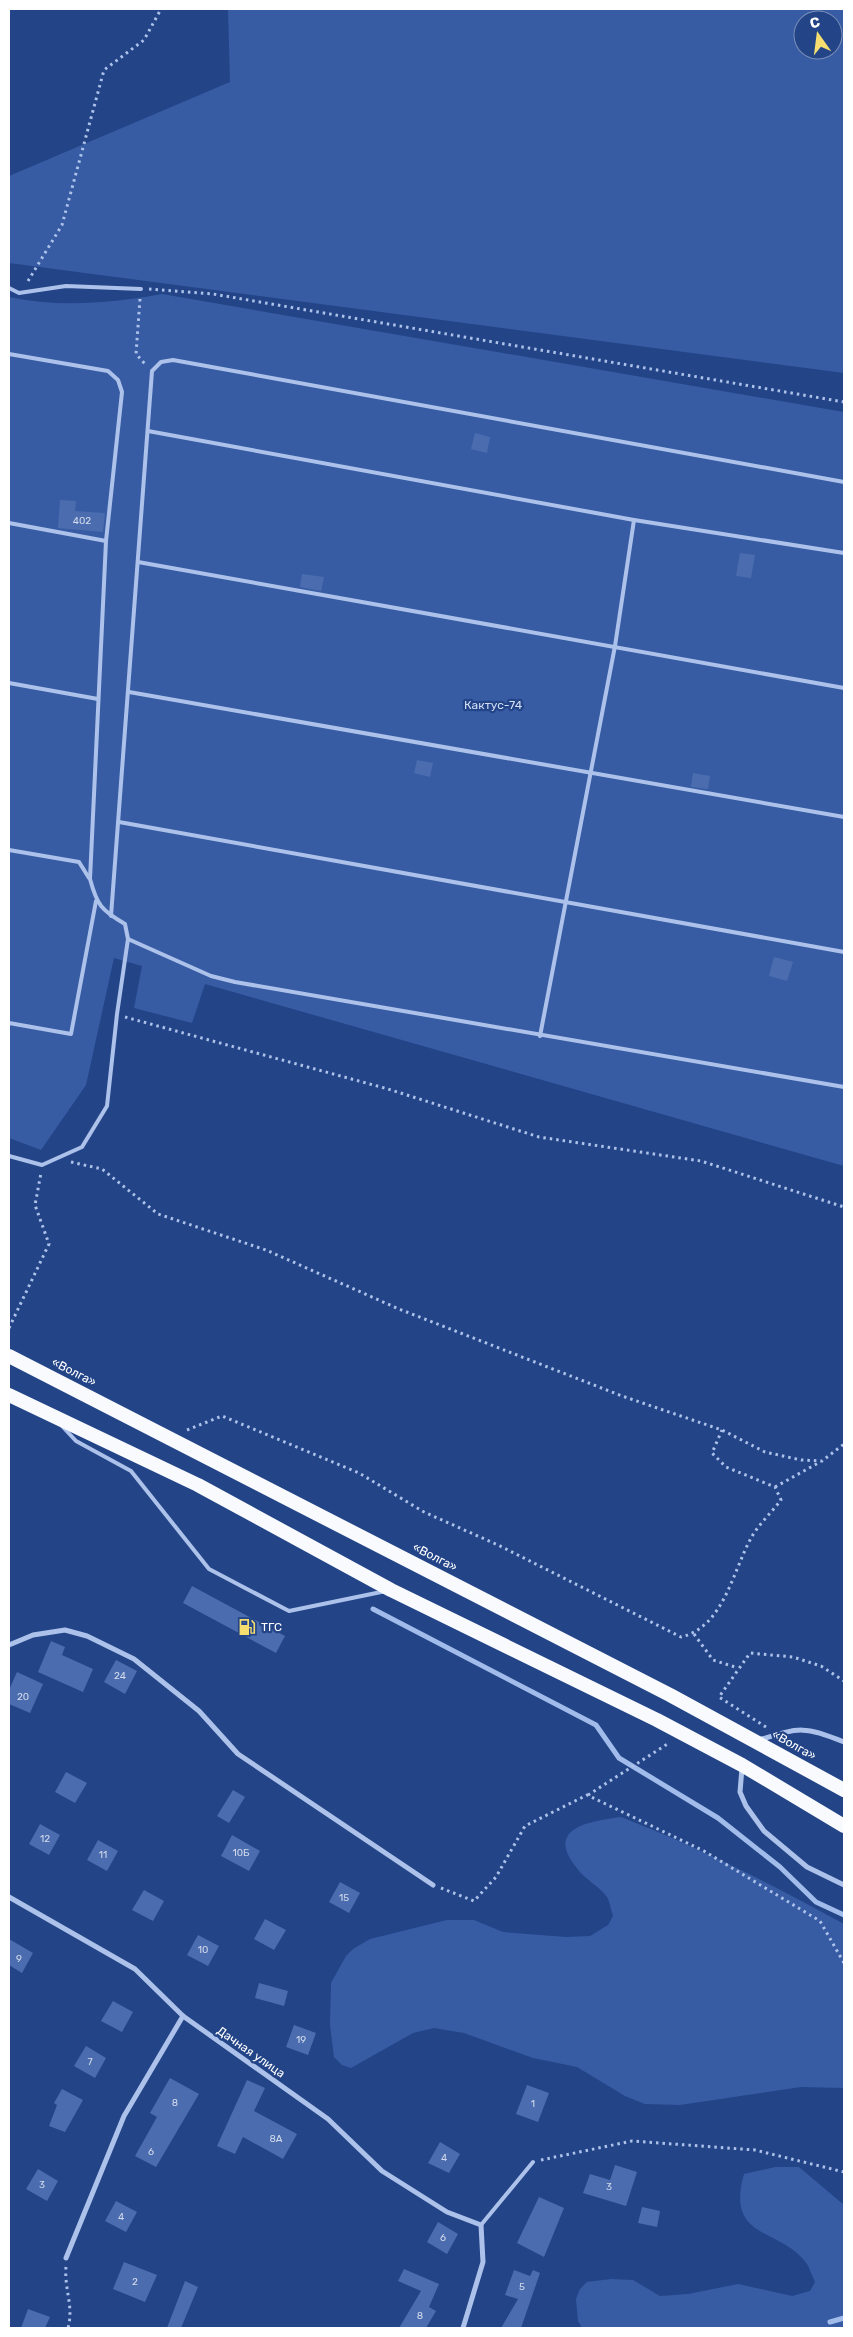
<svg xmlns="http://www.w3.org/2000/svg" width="853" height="2337" font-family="Rubik,sans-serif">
  <rect width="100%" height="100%" fill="#234487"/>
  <!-- green -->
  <g fill="#375ca4" fill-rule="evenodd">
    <path d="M228,9H844V373L9,263V176L230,82ZM803,20H833V50H803Z"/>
    <path d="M162,294L844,412V1166L205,984L192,1023L134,1008L142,966L114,958L86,1085L41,1150L9,1138V297C59,308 112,303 162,294Z"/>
    <path d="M621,1817C700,1848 770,1883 844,1924V2088L801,2087L680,2105L645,2104L625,2096L577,2067L533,2058L464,2033L434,2028L413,2033L351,2068L342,2065L334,2057L330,2025L331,1983L346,1956L353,1949L370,1939L447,1920H474L503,1932L566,1937L590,1936L608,1925L613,1916C611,1910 610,1902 607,1897C599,1886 584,1879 576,1867C544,1827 592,1821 621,1817Z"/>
    <path d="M775,2167H799L844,2205V2328H582L578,2321L576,2299L580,2289L587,2282L611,2279L633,2280L660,2296L688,2294L738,2284L792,2296L810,2291L815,2282C812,2276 810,2269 807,2264C781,2227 725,2241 744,2174Z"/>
  </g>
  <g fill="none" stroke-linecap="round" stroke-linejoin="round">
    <!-- stream -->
    <g stroke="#a1bceb" stroke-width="5">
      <path d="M373,1609L596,1725L619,1758L718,1818L780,1867L816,1902L844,1915"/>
      <path d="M830,2322L844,2318"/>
    </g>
  </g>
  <!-- building -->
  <g fill="#4b6daf">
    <path d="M475,433L490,437L487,453L471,449Z"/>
    <path d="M60,500L76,501L75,511L105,513L103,532L58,528Z"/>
    <path d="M740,553L755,555L751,578L736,576Z"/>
    <path d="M302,574L324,577L321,591L300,587Z"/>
    <path d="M417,760L433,763L430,777L414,773Z"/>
    <path d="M693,773L710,776L708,789L691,787Z"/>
    <path d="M774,957L793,962L787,981L769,976Z"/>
    <path d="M192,1586L285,1636L276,1653L183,1603Z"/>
    <path d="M51,1641L65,1647L62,1655L93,1669L83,1692L38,1672Z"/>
    <path d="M116,1660L137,1671L125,1694L104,1682Z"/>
    <path d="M17,1672L43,1684L30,1713L9,1704V1690Z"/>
    <path d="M66,1772L87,1783L75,1803L55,1792Z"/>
    <path d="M233,1790L245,1797L229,1823L217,1816Z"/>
    <path d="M40,1824L60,1835L49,1855L29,1844Z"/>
    <path d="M232,1835L260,1851L249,1871L221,1856Z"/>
    <path d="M98,1840L118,1851L107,1871L87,1860Z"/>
    <path d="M340,1882L360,1893L349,1913L329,1902Z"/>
    <path d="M144,1890L164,1901L153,1921L132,1910Z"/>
    <path d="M265,1919L286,1930L274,1950L254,1939Z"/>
    <path d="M198,1935L219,1946L208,1966L187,1955Z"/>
    <path d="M9,1939L33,1953L22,1973L9,1965Z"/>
    <path d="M259,1983L288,1991L284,2006L255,1998Z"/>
    <path d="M113,2001L133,2012L122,2032L101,2021Z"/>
    <path d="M294,2025L316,2033L308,2055L286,2047Z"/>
    <path d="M86,2046L106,2058L95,2078L74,2066Z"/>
    <path d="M170,2078L199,2094L156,2167L135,2156L157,2117L150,2113Z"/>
    <path d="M247,2080L265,2088L254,2111L297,2134L283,2159L243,2137L235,2154L217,2146Z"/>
    <path d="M527,2085L549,2093L538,2122L516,2114Z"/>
    <path d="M62,2089L83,2100L65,2132L49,2126L57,2105L54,2103Z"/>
    <path d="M440,2142L460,2154L449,2173L428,2163Z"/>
    <path d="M615,2165L637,2172L626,2206L583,2193L590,2174L610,2180Z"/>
    <path d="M38,2169L58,2181L47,2201L26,2189Z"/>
    <path d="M539,2197L564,2208L544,2257L517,2243Z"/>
    <path d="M116,2201L137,2212L126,2232L105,2221Z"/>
    <path d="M642,2207L660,2211L657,2227L638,2223Z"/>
    <path d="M438,2222L458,2234L447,2254L427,2242Z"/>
    <path d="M124,2262L157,2275L145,2302L113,2289Z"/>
    <path d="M404,2269L439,2284L429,2307L436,2311L426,2328H399L421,2291L398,2281Z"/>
    <path d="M514,2270L530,2276L533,2270L540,2273L521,2328H501L518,2299L505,2295Z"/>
    <path d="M185,2281L198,2287L181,2328H167Z"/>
    <path d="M28,2309L50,2317L45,2328H21Z"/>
  </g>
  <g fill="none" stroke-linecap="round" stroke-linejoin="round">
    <!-- path -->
    <g stroke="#adc2ea" stroke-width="3" stroke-dasharray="2.5 4" stroke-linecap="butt">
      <path d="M28,281L62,225L104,70L144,40L161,9"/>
      <path d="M149,289L213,294L844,402"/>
      <path d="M140,299L136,354L145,364"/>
      <path d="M125,1017L388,1089L539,1137L701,1161L844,1207"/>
      <path d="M71,1162L102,1169L158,1214L266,1250L399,1309L622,1396L722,1430L765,1452L801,1460L822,1461L844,1444"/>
      <path d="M9,1328L49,1244L35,1205L41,1173"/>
      <path d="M187,1430L222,1416L359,1473L424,1512L498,1545L681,1637C723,1627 732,1574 750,1540C757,1526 771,1513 781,1500L775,1487L726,1467L712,1453L722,1430"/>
      <path d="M775,1487L820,1462"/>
      <path d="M694,1634L713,1660L738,1668"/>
      <path d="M766,1727L719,1697L750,1653L793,1657L821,1666L844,1681"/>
      <path d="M588,1795L669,1743"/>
      <path d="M441,1888L474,1901L496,1877L525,1826L587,1795L704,1851L820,1921L844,1963"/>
      <path d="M541,2160L632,2141L755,2150L844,2172"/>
      <path d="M66,2267C64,2288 74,2307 68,2328"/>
    </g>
    <!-- service -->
    <g stroke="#adc2ea" stroke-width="4">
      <path d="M9,288L19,293L66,286L141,289"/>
      <path d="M9,354L108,371L118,380L122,392L106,541L90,879C97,905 101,910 125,924L128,939L117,1014L107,1106L82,1147L42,1165L9,1156"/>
      <path d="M148,431L634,520L844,553"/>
      <path d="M9,523L106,541"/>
      <path d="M138,562L844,688"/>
      <path d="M9,683L98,699"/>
      <path d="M129,692L844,817"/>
      <path d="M119,822L844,952"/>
      <path d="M9,850L79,862L89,878"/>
      <path d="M111,916L152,371L161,362L173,360L844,482"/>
      <path d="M128,939L211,976L235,982L844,1087"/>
      <path d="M9,1023L71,1034L96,901"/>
      <path d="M540,1036L615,646L634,520"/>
      <path d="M62,1426L76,1441L131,1471L209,1569L289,1611L386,1591"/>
      <path d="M481,2225L533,2162"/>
    </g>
    <!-- minor -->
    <g stroke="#adc2ea" stroke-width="5">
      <path d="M9,1645L33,1635L65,1630L87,1636L134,1659L199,1711L238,1754L433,1885"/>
      <path d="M759,1740C801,1727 803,1726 844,1742"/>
      <path d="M742,1768L740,1792L746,1806L764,1831L807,1867L844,1885"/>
      <path d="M9,1897L135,1969L183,2016L328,2119L382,2171L447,2212L481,2225L483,2262L463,2328"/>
      <path d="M66,2258L124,2116L183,2016"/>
    </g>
    <!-- trunk -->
    <g stroke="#f8fafe" stroke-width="14">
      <path d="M9,1356L670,1695L844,1790"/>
      <path d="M9,1395L198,1485L391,1590L657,1720L742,1765L844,1826"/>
    </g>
  </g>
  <!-- icons -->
  <defs>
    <g id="fuel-bare" transform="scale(1.35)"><path d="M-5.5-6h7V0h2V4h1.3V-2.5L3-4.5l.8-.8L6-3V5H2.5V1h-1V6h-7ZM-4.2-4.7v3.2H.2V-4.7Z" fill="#f5dd70" stroke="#234487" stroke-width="2.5" paint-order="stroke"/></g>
  </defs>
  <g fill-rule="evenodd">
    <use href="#fuel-bare" x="247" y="1627"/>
  </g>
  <g text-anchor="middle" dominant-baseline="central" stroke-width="4.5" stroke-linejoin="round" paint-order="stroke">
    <!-- number labels -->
    <g font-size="10" fill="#d2daeb">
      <text x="82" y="521">402</text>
      <text x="120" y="1676">24</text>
      <text x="23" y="1697">20</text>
      <text x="45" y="1839">12</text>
      <text x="241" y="1853">10Б</text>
      <text x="103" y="1855">11</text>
      <text x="344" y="1898">15</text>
      <text x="203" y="1950">10</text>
      <text x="19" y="1959">9</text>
      <text x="301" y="2040">19</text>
      <text x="90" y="2062">7</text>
      <text x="175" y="2103">8</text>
      <text x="533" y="2104">1</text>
      <text x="276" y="2139">8А</text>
      <text x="151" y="2152">6</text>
      <text x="444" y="2158">4</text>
      <text x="42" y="2185">3</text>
      <text x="609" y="2187">3</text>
      <text x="121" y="2217">4</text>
      <text x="443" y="2238">6</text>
      <text x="135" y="2282">2</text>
      <text x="522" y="2287">5</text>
      <text x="420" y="2316">8</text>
    </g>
    <!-- park labels -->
    <g font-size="12" fill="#d2dff7" stroke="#234487">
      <text x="493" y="705">Кактус-74</text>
    </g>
    <!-- street labels -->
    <g font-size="12" fill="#fff" stroke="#234487">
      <text transform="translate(74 1372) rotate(27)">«Волга»</text>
      <text transform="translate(435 1557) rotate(27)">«Волга»</text>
      <text transform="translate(794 1745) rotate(29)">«Волга»</text>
      <text transform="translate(251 2052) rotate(35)">Дачная улица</text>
    </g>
    <!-- poi labels -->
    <g font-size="12" fill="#fff" stroke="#234487" text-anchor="start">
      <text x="261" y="1627">ТГС</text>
    </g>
  </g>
  <!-- border -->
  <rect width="853" height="2337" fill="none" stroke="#ffffff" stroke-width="20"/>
  <!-- north arrow -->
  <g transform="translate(818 35) rotate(346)"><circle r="24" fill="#234487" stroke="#7b8fb7"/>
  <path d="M0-4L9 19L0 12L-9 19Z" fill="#f5dd70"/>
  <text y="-8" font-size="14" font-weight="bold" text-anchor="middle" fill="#ffffff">С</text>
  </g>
</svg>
